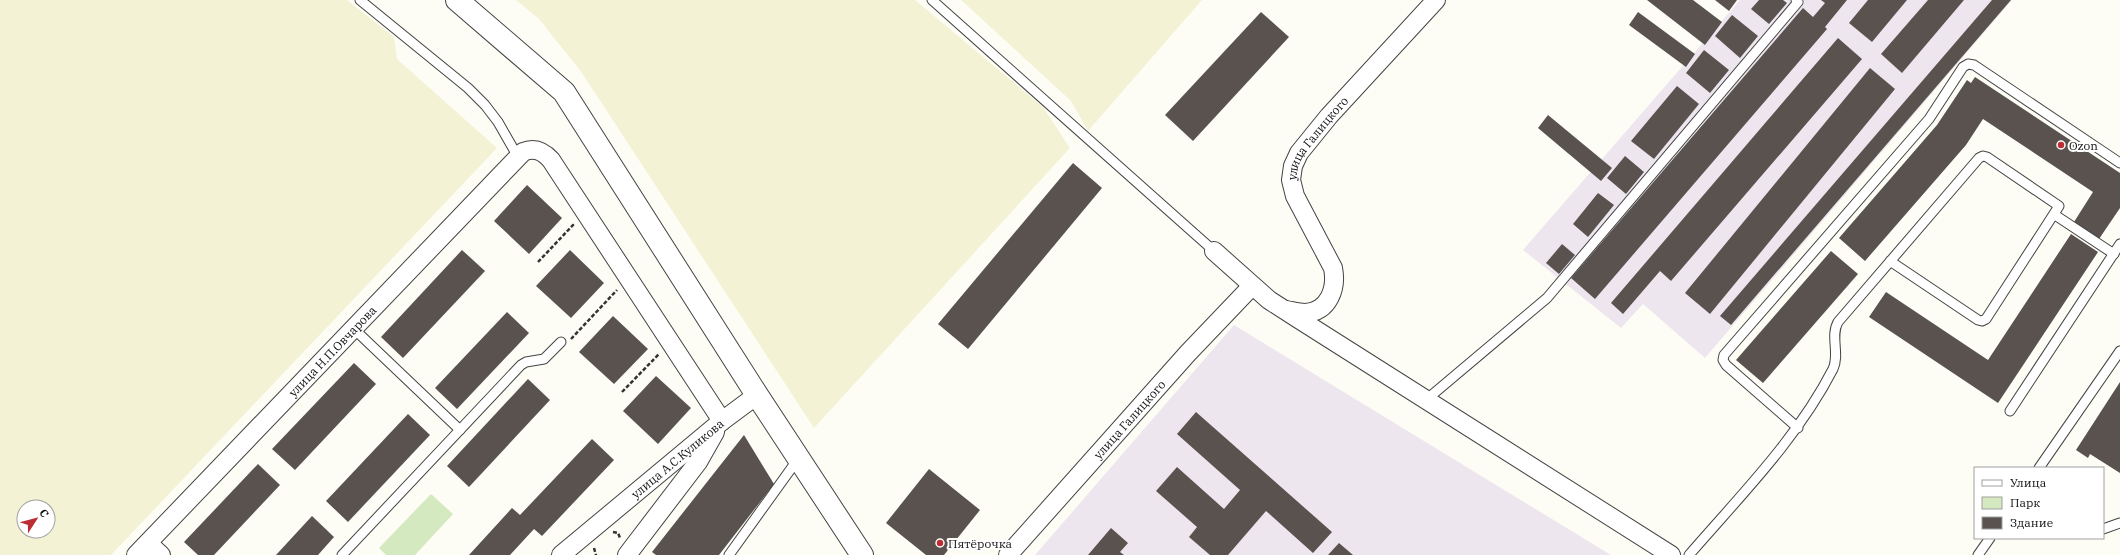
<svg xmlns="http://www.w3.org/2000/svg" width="2120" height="555" font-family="'IBM Plex Serif',serif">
  <rect width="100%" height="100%" fill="#fefdf5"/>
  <!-- industrial -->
  <g fill="#eee6ee">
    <path d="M1740,0H2012L1705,358L1643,304L1621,328L1523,250Z"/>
    <path d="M1234,325L1611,555H1035Z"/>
  </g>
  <!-- farmland -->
  <g fill="#f4f2d5" fill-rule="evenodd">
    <path d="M0,0H347L394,37L397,59L497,148L111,555H0ZM24,507H48V531H24Z"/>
    <path d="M516,0H915L1043,107L1070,148L814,428L582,73L539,19Z"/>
    <path d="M961,0H1202L1088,131L1071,101Z"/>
  </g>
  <!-- green -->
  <path fill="#d4e9bf" d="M431,494L453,514L415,555H386L379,548Z"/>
  <!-- building -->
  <g fill="#59524e">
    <path d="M1647,0H1693L1722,22L1705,45Z"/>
    <path d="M1715,0H1737L1729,11Z"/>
    <path d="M1759,0H1783L1787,3L1769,24L1751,9Z"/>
    <path d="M1821,0H1847L1825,27L1827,29L1595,299L1571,278L1803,8L1813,17L1825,3Z"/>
    <path d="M1868,0H1907L1872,42L1849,23Z"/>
    <path d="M1928,0H1964L1902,73L1881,54Z"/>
    <path d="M1992,0H2011L1731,325L1720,316Z"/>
    <path d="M1261,12L1289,37L1193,141L1165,115Z"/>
    <path d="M1638,12L1695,54L1686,67L1629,25Z"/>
    <path d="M1732,15L1758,36L1740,58L1715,36Z"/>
    <path d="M1838,38L1862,59L1671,281L1660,271L1623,314L1611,303Z"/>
    <path d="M1704,50L1729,70L1710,93L1686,73Z"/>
    <path d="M1870,68L1895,89L1710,314L1685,293Z"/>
    <path d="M1975,77L2120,173V208L2099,239L2074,222L2093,192L1983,119L1966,145L1865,261L1839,238L1937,125L1967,80L1971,83Z"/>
    <path d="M1677,86L1699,104L1654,159L1631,141Z"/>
    <path d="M1548,115L1612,168L1601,181L1538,128Z"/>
    <path d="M1625,156L1644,172L1626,194L1607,178Z"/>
    <path d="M1073,163L1102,188L968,349L938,324Z"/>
    <path d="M527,185L562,218L529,254L494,221Z"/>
    <path d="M1598,193L1614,205L1588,237L1573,224Z"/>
    <path d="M2071,234L2098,252L1998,403L1869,317L1886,292L1988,360Z"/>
    <path d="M1562,244L1575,255L1559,274L1546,263Z"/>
    <path d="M462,250L485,271L403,358L381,337Z"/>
    <path d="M570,250L604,283L571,318L536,286Z"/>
    <path d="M1831,251L1858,274L1763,383L1736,360Z"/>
    <path d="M507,312L529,333L457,409L435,388Z"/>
    <path d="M613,316L648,349L614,384L579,352Z"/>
    <path d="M354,363L376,384L295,470L272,449Z"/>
    <path d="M656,376L691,408L658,444L623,411Z"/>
    <path d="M528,379L550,400L469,487L447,466Z"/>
    <path d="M2120,382V473L2090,454L2088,458L2076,450Z"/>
    <path d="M1196,412L1332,532L1313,553L1266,511L1228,555H1210L1189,537L1197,527L1156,491L1177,467L1224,509L1240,490L1177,434Z"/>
    <path d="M408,414L430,435L348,522L326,501Z"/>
    <path d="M744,435L774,484L719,555H656L652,552Z"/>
    <path d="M592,439L614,460L542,536L534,529L510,555H469L512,508L520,515Z"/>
    <path d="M258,464L280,485L214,555H198L184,542Z"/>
    <path d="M929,469L980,510L944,555H926L886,523Z"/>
    <path d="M312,516L334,537L318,555H276Z"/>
    <path d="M1111,528L1128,543L1120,552L1124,555H1088Z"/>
    <path d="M1339,543L1353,555H1328Z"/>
  </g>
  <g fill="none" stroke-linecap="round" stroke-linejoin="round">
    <!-- service casing -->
    <g stroke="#444" stroke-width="11">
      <g id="service">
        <path d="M360,0L468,88L485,105L498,122L518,157"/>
        <path d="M932,0L1214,251"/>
        <path d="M2055,215L2114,254"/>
        <path d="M354,329L460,430"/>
        <path d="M1426,400L1547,298L1798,2L1796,0"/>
        <path d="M2010,411L2120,244"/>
        <path d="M1798,428L1726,365L1723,360L1724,355L1929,119L1963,67L1968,64L1974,65L2120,163"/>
        <path d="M2039,468L2120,351"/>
        <path d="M2103,529L2120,523"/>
        <path d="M342,555L521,365L526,362L544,359L561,342"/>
        <path d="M729,555L798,459"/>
        <path d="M1689,555C1740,496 1797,439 1833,369C1840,354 1830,336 1838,322L1979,158L1983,156L1987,157L2059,206L1986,319L1982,321L1978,320L1890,261"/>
        <path d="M1978,555L1990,538"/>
      </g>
    </g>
    <!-- minor casing -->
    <g stroke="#444" stroke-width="20">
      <g id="minor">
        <path d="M1214,251L1269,300L1297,318L1671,555"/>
        <path id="s1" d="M1286,310C1292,311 1299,313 1305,313C1329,312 1337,288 1333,268L1295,196L1291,180L1293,166L1299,153L1329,116L1436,0"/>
        <path d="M148,543L161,555"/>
        <path id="s2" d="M136,555L523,152C535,147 543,151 551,160L722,421L757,395"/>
        <path id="s3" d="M561,555L722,421"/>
        <path d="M627,555L698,462L715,432"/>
        <path id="s4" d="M1008,555L1188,353L1252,286"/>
      </g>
    </g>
    <!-- tertiary casing -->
    <g stroke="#444" stroke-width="24">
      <path id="tertiary" d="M457,0L564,92L757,395L862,555"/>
    </g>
    <!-- path -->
    <g stroke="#333" stroke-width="2.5" stroke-dasharray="4 2" stroke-linecap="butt">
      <path d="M538,262L574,224"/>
      <path d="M571,339L617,290"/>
      <path d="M622,392L659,354"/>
      <path d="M613,532L618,533L620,538"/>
      <path d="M594,548L596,555"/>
    </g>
    <!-- service -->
    <use href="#service" stroke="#fff" stroke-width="9"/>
    <!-- minor -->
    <use href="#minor" stroke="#fff" stroke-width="18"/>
    <!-- tertiary -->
    <use href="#tertiary" stroke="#fff" stroke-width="22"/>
  </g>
  <!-- markers -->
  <g fill="#bc2e33" stroke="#fff" stroke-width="1.5">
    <circle cx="2061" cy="145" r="4"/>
    <circle cx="940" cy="543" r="4"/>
  </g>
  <g text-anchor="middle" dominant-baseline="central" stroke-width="4" stroke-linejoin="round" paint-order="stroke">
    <!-- street labels -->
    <g font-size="12" fill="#111" stroke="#fff">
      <text stroke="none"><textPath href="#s1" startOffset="228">улица Галицкого</textPath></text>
      <text stroke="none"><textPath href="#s2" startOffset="283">улица Н.П.Овчарова</textPath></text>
      <text stroke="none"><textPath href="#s4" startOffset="182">улица Галицкого</textPath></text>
      <text stroke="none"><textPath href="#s3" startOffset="151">улица А.С.Куликова</textPath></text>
    </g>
    <!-- poi labels -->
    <g font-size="12" fill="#111" stroke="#fff" text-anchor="start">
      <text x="2069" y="145">Ozon</text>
      <text x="948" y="543">Пятёрочка</text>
    </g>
  </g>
  <!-- legend -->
  <rect x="1974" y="467" width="130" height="72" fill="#ffffff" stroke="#a0a0a0"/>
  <rect x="1982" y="480" width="20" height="6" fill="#ffffff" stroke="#a0a0a0"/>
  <text x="2010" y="487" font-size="12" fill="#111111">Улица</text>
  <rect x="1982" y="497" width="20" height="12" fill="#d4e9bf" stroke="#a0a0a0"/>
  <text x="2010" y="507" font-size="12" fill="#111111">Парк</text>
  <rect x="1982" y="517" width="20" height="12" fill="#59524e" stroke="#a0a0a0"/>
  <text x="2010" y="527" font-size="12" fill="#111111">Здание</text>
  <!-- north arrow -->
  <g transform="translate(36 519) rotate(54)"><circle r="19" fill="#ffffff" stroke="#a0a0a0"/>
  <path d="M0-3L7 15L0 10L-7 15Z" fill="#bc2e33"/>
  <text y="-6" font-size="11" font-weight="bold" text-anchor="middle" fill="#111111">С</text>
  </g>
</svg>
